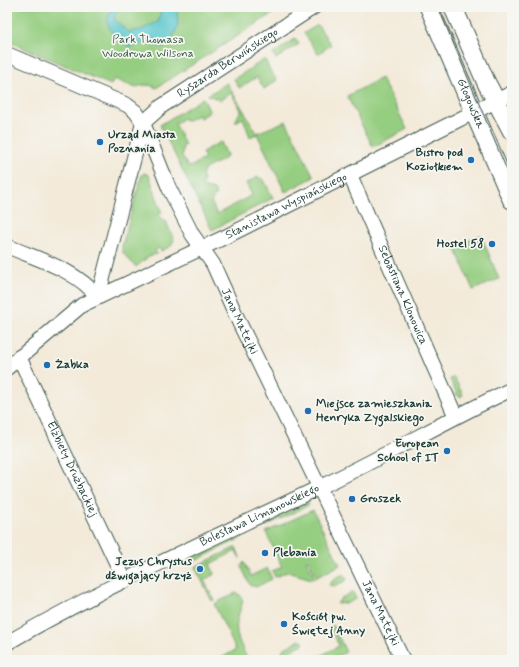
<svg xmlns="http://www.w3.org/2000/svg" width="519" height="667" font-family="Mynerve,sans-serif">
  <rect width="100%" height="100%" fill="#f6f6f2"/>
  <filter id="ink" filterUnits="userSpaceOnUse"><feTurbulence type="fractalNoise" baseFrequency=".025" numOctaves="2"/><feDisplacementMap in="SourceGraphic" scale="8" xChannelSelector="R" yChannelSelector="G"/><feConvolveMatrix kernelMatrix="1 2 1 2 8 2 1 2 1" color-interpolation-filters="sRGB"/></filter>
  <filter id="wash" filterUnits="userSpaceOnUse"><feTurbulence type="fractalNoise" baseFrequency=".012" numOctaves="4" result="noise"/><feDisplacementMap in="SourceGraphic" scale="16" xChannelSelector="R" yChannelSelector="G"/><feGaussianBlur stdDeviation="0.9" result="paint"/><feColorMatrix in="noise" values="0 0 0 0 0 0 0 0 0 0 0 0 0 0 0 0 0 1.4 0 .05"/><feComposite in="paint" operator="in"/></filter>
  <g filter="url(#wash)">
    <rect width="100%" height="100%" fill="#f3ead9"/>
    <!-- green -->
    <g fill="#96ce81" stroke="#5a865a">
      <path d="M7,7H283L156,88C151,84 141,84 136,88L114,79L111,85L7,41Z"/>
      <path d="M318,25L331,45L318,54L304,33Z"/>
      <path d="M295,39L299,44L276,59L273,54Z"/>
      <path d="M265,59L270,71L277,80L264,89L257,77L239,88L234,79Z"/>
      <path d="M381,78L407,129L373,147L347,96Z"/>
      <path d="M227,83L257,133L286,121L314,177L285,192L257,134L250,137L243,118L235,122L241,110L231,93L220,100L208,95Z"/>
      <path d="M203,98L210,112L200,118L198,115L186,121L183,118L175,124L185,145L183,146L182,156L188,167L195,165L196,163L205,159L202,152L221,142L227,155L226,158L205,169L202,175L204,180L202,187L214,190L216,194L211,202L217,214L252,195L246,183L258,177L264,180L273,198L212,230L160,125Z"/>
      <path d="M144,173L149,175L162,213L159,214L163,222L166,221L174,240L171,246L161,251L159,248L155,250L157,254L149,256L136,267L123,253L122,246L141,177Z"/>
      <path d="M481,235L499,279L473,290L455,247Z"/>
      <path d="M454,377L463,395L460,397L457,395L450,379Z"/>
      <path d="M307,502L309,505L245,536L243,533Z"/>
      <path d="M313,510L340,565L317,577L308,560L306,561L315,578L312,579L287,572L275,577L272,571L282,567L266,532Z"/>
      <path d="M241,534L243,537L193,562L191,558Z"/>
      <path d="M236,547L240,558L236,551L210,564L215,574L204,580L214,600L212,601L195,567Z"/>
      <path d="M244,562L251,576L267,568L272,579L256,587L250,585L241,566Z"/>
      <path d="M344,574L347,580L335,586L329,585L335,578Z"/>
      <path d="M353,592L356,599L348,603L337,604L341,598Z"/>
      <path d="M236,593L240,595L243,601C233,630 235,633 248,660H217L236,650L214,604Z"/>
      <path d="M333,625L346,652L329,660H312L339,646L330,627Z"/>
      <path d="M300,640L303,641V644L286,653L282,652L283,649Z"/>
    </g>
    <!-- water -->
    <path fill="#5ac7ce" stroke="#3c8281" d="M116,7H125L117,10L114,17L115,20L128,32L140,30L158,22L162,7H177L178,26L172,39L167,45L162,47L146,42L131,47C115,40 96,20 116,7Z"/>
  </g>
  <g filter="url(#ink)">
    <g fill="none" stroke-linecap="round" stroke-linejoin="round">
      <!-- minor casing -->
      <g stroke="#3f574d" stroke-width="16">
        <g id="minor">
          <path id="s1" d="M7,54L127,105L136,112L143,123L169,188L192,234L213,264L239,322L403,660"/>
          <path id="s2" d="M143,123L162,106L314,7"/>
          <path id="s3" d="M350,175L455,415"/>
          <path d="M7,246C39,260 75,269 98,297"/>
          <path d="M98,297L143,123"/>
          <path id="s4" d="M19,357L125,581"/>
          <path id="s5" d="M7,368L82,305L227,236L512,93"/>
          <path id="s6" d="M7,643C107,585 214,538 318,488C384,457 446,420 512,389"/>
        </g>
      </g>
      <!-- tertiary casing -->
      <g stroke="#3f574d" stroke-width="20">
        <g id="tertiary">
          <path id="s7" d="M429,7L512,200"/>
          <path d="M453,7L486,82L512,131"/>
        </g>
      </g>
      <!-- minor -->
      <use href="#minor" stroke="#fff" stroke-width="14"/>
      <!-- tertiary -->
      <use href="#tertiary" stroke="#fff" stroke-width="18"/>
      <!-- tram -->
      <path stroke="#1f3d34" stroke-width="1" d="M438,7L512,182"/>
    </g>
  </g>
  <!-- markers -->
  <g fill="#1f6fb2" stroke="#f6f6f2" stroke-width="1.5">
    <circle cx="100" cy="142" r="4"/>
    <circle cx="471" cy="160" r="4"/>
    <circle cx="492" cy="244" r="4"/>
    <circle cx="47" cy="365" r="4"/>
    <circle cx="308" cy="411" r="4"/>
    <circle cx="447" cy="451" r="4"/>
    <circle cx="352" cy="499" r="4"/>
    <circle cx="265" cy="553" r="4"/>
    <circle cx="200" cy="569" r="4"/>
    <circle cx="284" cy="624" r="4"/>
  </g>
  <g text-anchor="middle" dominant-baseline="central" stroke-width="3.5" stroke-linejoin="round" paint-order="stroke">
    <!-- park labels -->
    <g font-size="12" fill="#375a43" stroke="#f6f6f2">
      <text x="148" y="40">Park Thomasa<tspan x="148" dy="14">Woodrowa Wilsona</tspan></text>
    </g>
    <!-- street labels -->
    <g font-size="12" fill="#1f3d34" stroke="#f6f6f2">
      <text stroke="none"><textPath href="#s2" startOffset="104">Ryszarda Berwińskiego</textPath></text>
      <text stroke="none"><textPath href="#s7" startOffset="105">Głogowska</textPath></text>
      <text stroke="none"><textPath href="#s5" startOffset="325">Stanisława Wyspiańskiego</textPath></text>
      <text stroke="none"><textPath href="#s3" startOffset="131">Sebastiana Klonowica</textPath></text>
      <text stroke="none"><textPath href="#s1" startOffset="376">Jana Matejki</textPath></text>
      <text stroke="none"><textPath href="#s4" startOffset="124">Elżbiety Drużbackiej</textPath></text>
      <text stroke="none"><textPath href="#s6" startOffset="283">Bolesława Limanowskiego</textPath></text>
      <text stroke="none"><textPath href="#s1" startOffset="700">Jana Matejki</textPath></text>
    </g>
    <!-- poi labels -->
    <g font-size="12" font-weight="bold" fill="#1f3d34" stroke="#f6f6f2" text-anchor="start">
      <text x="108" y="135">Urząd Miasta<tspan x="108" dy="14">Poznania</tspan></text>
      <text x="463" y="153" text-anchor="end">Bistro pod<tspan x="463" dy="14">Koziołkiem</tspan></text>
      <text x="484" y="244" text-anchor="end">Hostel 58</text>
      <text x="55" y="365">Żabka</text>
      <text x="316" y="404">Miejsce zamieszkania<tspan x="316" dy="14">Henryka Zygalskiego</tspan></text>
      <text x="439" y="444" text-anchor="end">European<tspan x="439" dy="14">School of IT</tspan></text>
      <text x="360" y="499">Groszek</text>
      <text x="273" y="553">Plebania</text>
      <text x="192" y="562" text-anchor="end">Jezus Chrystus<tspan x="192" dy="14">dźwigający krzyż</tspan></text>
      <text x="292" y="617">Kościół pw.<tspan x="292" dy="14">Świętej Anny</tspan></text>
    </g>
  </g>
  <!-- margin -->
  <rect width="519" height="667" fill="none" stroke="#f6f6f2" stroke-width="24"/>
</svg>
